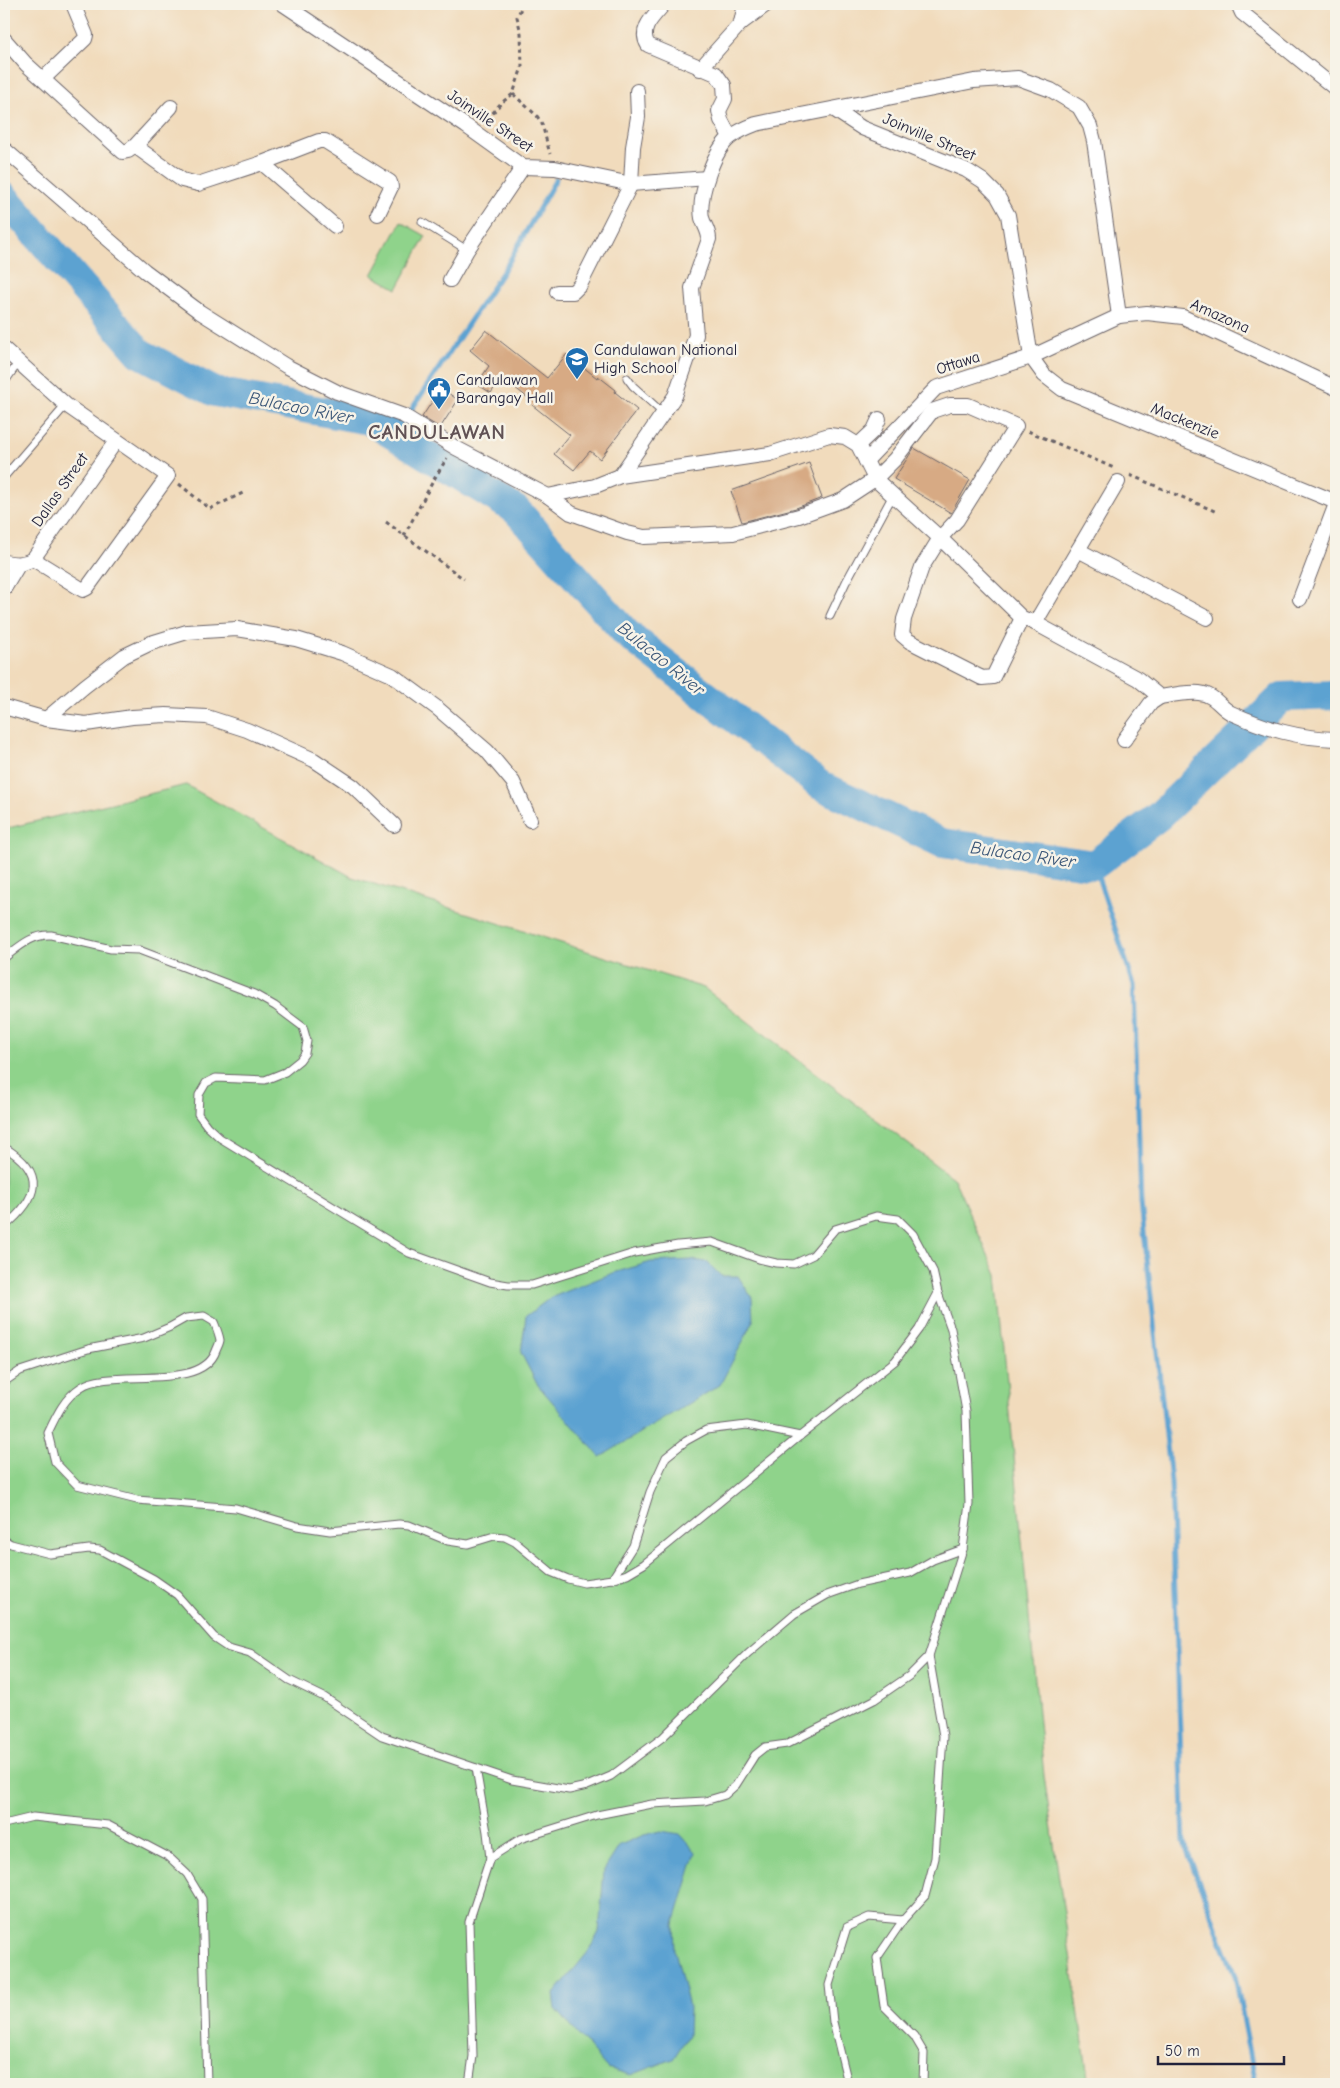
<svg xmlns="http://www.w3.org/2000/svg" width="1340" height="2088" font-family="'Comic Neue',sans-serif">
  <rect width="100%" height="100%" fill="#f7f3e8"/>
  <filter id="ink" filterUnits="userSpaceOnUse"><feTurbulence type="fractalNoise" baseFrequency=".02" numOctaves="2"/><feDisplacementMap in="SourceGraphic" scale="10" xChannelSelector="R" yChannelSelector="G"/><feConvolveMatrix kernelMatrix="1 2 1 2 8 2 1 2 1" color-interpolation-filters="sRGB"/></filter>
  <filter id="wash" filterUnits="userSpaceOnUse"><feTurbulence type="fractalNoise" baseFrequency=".0096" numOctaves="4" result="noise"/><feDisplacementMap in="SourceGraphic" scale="20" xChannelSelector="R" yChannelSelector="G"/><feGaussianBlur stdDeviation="1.12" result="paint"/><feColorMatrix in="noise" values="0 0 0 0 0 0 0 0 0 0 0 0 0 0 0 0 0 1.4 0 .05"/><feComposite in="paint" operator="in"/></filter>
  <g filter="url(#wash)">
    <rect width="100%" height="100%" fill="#f1dbbc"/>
    <!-- green -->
    <g fill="#8fd38b" stroke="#587a63">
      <path d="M401,222L426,236L397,289L372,275Z"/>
      <path d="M186,785L352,877L704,988L954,1179L997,1275L1044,1776L1089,2084H4V829Z"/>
    </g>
    <!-- water -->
    <g fill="#5ba2d1" stroke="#3e6286">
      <path d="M692,1260L707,1262L721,1276H738L752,1298L753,1322L720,1385L600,1457L537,1384L521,1353L526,1316L550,1298L610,1274L651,1262Z"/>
      <path d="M661,1831L680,1834L696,1852L674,1924L675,1951L689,2007L688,2036L673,2059L631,2075L607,2068L556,2009L554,1994L588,1952L599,1932L604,1870L620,1845L644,1835Z"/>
    </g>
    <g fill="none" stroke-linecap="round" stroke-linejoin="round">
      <!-- stream -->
      <g stroke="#5ba2d1" stroke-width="5">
        <path d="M394,436L506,267L556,179"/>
        <path d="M1094,865L1134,985L1141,1203L1171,1482L1184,1843L1235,1976L1256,2084"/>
      </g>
      <!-- river -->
      <path stroke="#5ba2d1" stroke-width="30" d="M4,197L140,353L215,392L369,420L516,510L626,633L820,785L942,843L1094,865L1159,816L1282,697L1336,695"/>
    </g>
    <g id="blocks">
      <!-- building -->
      <g fill="#d7aa84">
        <path d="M486,330L547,378L567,354L597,378L598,376L616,390L615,392L637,410L600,459L590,451L574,470L554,454L570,435L527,401L529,399L502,377L491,393L477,384L489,366L470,350Z"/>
        <path d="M441,388L458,400L440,428L422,417Z"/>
        <path d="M914,448L970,480L951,513L894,479Z"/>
        <path d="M809,463L822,498L796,508L742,522L731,491Z"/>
      </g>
    </g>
  </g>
  <g filter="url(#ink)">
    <use href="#blocks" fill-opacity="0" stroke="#6a6368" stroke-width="1"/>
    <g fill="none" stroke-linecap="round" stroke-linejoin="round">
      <!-- lane casing -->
      <g stroke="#6a6368" stroke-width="9">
        <g id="lane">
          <path d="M422,222L467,250"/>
          <path d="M627,378L633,386L664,414"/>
          <path d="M4,383L18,363"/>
          <path d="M4,477L66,405"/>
          <path d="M830,616L846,582L893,495"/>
          <path d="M4,958C19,947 32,934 51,935L111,949L139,950L254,994L275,1006L303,1027L307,1041L305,1053L300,1060L285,1072L265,1080L216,1078L206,1083L199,1095L198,1114L207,1126L220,1138L409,1253L490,1282L508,1285H532L634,1253L678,1245L712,1242L759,1259L776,1263L794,1264L813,1255L835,1229L876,1216L898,1219L913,1234L933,1271L938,1293L951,1329L966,1411L969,1504L963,1549L929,1656L943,1736L935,1858L925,1896L903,1920L877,1958L884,2006L914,2036L924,2053L923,2084"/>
          <path d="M4,1147C47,1173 39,1198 4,1227"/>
          <path d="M4,1382L20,1371L88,1349L144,1338L170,1327L186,1318L204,1316L214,1322C216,1327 219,1334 220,1340C220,1343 217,1348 216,1351C201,1393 110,1367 81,1387C64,1398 56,1416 48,1433L55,1462L77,1485L137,1500L236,1508L297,1526L330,1531L399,1524L409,1525L448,1541L468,1544L494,1536L505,1537L515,1542L551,1572L568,1579L584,1583L612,1579L627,1574L644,1564L800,1436L895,1361L919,1329L938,1293"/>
          <path d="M4,1540L11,1544L50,1554L89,1549L100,1550L154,1579L177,1595L214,1637L229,1647L250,1653L289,1680L324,1697L382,1736L512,1780L569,1790L587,1786L611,1776L663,1737L748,1653L794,1614L827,1595L858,1584L910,1573L933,1560L963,1549"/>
          <path d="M612,1579L633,1546L650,1492L666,1457L686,1441L706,1430L747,1425L800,1436"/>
          <path d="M4,1824L33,1817L108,1825L169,1857L187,1874L202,1899L207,2084"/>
          <path d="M490,1858L520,1839L597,1815L652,1804L705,1801L725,1795L736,1785L755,1755L765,1747L787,1744L874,1700L909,1676L929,1656"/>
          <path d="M469,2084L473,2056L469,1922L490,1858L487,1832L476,1768"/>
          <path d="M847,2084V2079L833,2022L829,1985L847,1927L869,1917L903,1920"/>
        </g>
      </g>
      <!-- street casing -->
      <g stroke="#6a6368" stroke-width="16">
        <g id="street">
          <path d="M283,4L466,126L523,167L555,168L631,184L707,178"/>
          <path d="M664,4C654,16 638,29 648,45L716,74L724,85L725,99L719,111L721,120L730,137"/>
          <path d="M1238,4L1242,13L1336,89"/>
          <path d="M741,23L745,4"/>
          <path d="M4,39L26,64L123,152L128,151L135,146L171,107"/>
          <path d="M700,69L741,23L767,4"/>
          <path d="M43,79L85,39L86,35L73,4"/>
          <path d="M833,109L862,128L966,170L983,181L997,195L1008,215L1031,357L1044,375L1062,389L1336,502"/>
          <path d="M135,146L182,180L198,184L262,163L335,226"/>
          <path d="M4,149L145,271L200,312L286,366L337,392L404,416L456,448L548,496L571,513L627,533L644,537L733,533L799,516L843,500L875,479L895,459L932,411L950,405H968L1016,426L957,520L940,538L922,567L904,619L902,635L909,641L982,678L993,677L1022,618"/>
          <path d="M262,163L319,141H325L390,182L391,187L378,214"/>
          <path d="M450,280L467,250L523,167"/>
          <path d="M557,292H573L580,285L631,184L633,147L638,117L637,91"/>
          <path d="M4,349L66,405L168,476L87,588L83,590L33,559"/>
          <path d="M858,445L874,430L879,419"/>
          <path d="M866,461L936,388L1031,357L1119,316L1147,313L1183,317L1336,388"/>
          <path d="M620,476L675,396L696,335L692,288L709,239C709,231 704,225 702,218C698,197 714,148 732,136C739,131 748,127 756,124L974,81L1018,78L1051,90L1079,107L1090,126L1094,141L1119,316"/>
          <path d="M548,496L595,486L620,476L770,454L829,435L845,437L858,445L875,479L940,538L1022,618L1035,623L1138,679L1160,697L1151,703L1124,740"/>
          <path d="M1078,550L1207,618"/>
          <path d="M4,562C15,564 23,565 33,559L116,441"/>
          <path d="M4,589L19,564"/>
          <path d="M1300,599L1336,504"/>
          <path d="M1035,623L1118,482"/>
          <path d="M1160,697C1172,695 1186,692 1199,693C1216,695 1219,707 1231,713C1267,729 1297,738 1336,739"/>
          <path d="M4,707L46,719L86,724L132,717L166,715L207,717L247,730L314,760L353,786L394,825"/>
          <path d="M46,719L85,686L124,656L151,643L187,632L237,629L296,639L342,653L392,675L437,708L487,751L513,782L530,820"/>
        </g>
      </g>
      <!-- path -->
      <g stroke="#6a6368" stroke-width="3" stroke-dasharray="4 4" stroke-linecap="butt">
        <path d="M513,94L537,116L542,124L550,154"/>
        <path d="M477,115L492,114L501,103L513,94L522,67L521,33L517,17L523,4"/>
        <path d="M1028,431L1114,468"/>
        <path d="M1130,475L1217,512"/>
        <path d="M179,484L210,509L243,493"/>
        <path d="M386,522L464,579"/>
        <path d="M404,536L433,481L447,458"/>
      </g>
      <!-- lane -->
      <use href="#lane" stroke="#fff" stroke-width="7"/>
      <!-- street -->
      <use href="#street" stroke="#fff" stroke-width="14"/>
    </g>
  </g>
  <!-- icons -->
  <defs>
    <g id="school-pin" transform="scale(1.25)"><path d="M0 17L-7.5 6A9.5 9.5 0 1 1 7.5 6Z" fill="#1f6fb2" stroke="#f7f3e8"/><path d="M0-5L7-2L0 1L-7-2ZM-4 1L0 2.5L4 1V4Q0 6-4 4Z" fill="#fff"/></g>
    <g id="civic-pin" transform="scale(1.25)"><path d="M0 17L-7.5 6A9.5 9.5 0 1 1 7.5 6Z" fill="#1f6fb2" stroke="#f7f3e8"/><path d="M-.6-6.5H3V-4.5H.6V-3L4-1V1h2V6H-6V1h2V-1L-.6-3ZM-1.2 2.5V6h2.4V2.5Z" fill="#fff"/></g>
  </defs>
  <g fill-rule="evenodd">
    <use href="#school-pin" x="577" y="359"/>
    <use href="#civic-pin" x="439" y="389"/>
  </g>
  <g text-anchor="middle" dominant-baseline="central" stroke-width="5" stroke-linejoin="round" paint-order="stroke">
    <!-- street labels -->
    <g font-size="16" fill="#22223b" stroke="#f7f3e8">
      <text transform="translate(490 121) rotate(34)">Joinville Street</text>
      <text transform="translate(929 137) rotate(23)">Joinville Street</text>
      <text transform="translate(1220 316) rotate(24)">Amazona</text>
      <text transform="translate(958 363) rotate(-18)">Ottawa</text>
      <text transform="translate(1185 421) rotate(22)">Mackenzie</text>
      <text transform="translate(60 490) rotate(-55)">Dallas Street</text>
    </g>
    <!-- poi labels -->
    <g font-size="16" fill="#22223b" stroke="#f7f3e8" text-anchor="start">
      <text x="594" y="350">Candulawan National<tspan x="594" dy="18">High School</tspan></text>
      <text x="456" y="380">Candulawan<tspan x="456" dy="18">Barangay Hall</tspan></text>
    </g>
    <!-- water labels -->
    <g font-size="18" font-style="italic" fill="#395577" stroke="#f7f3e8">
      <text transform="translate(301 408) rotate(11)">Bulacao River</text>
      <text transform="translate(661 659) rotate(39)">Bulacao River</text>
      <text transform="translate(1023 855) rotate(8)">Bulacao River</text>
    </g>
    <!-- district labels -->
    <g font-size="21" font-weight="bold" letter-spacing="1" fill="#615255" stroke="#f7f3e8">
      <text x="437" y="432">CANDULAWAN</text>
    </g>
  </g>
  <!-- margin -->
  <rect width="1340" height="2088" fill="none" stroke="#f7f3e8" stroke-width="20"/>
  <!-- scale -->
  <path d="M1158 2056v8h126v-8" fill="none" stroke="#22223b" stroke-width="2.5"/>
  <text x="1165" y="2056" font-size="15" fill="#22223b" stroke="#f7f3e8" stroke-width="4" paint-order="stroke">50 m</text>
</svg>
